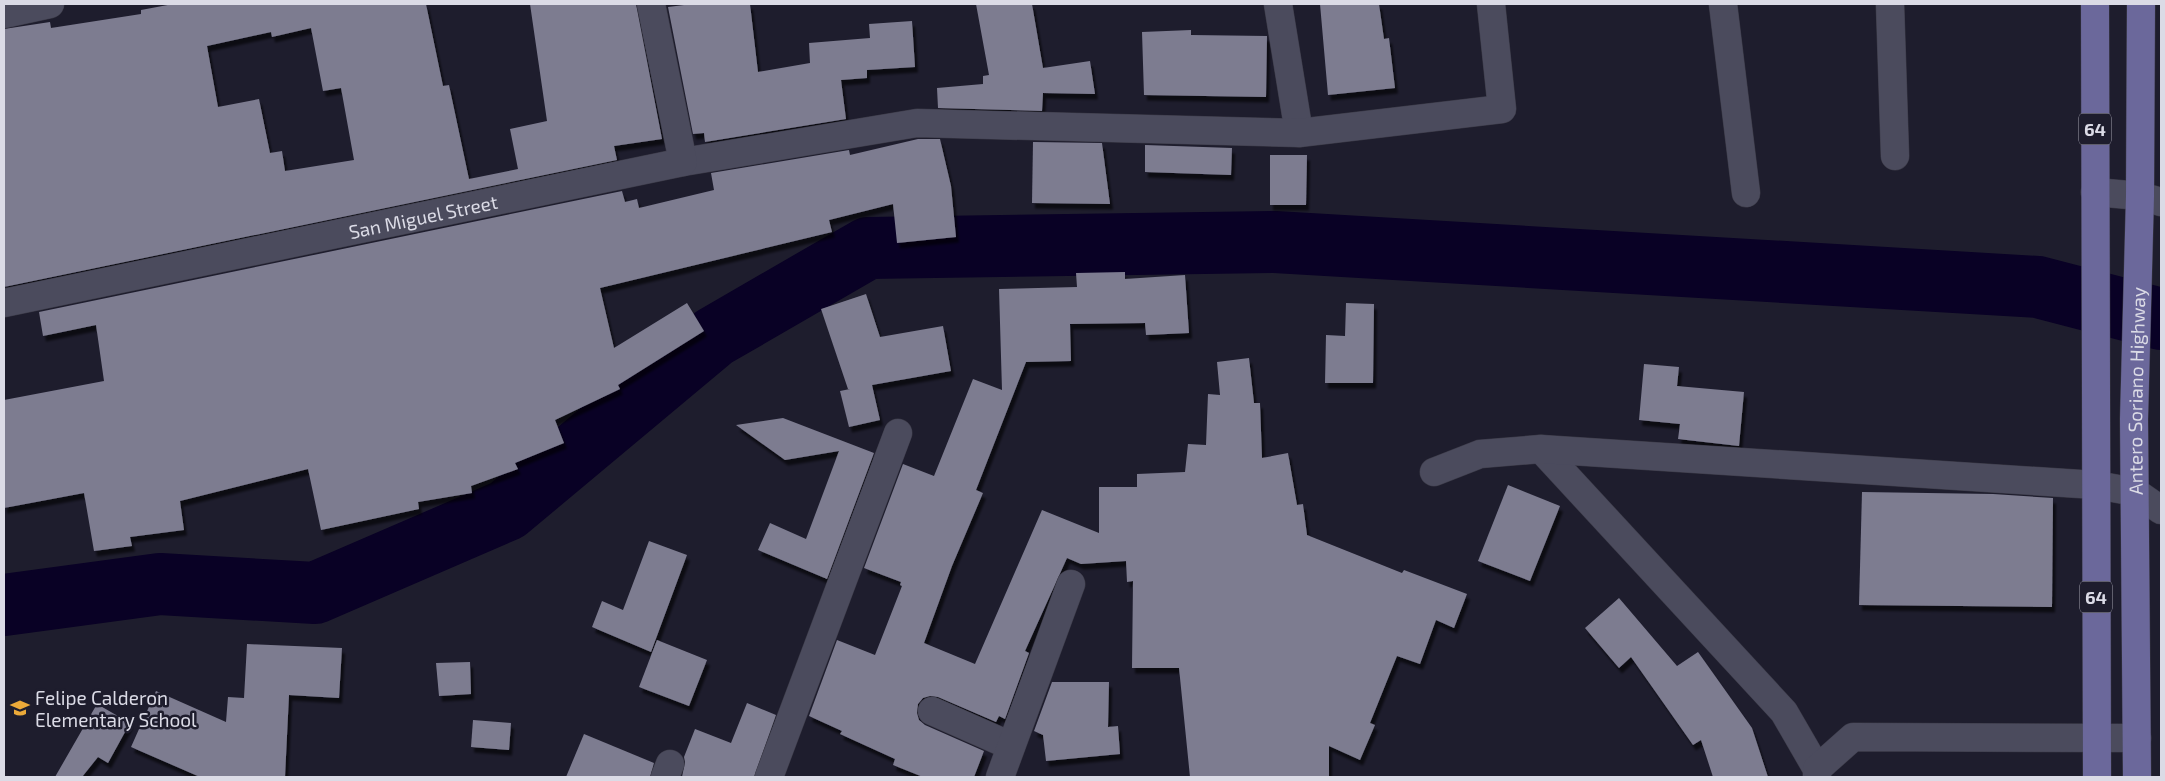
<svg xmlns="http://www.w3.org/2000/svg" width="2165" height="781" font-family="'Exo 2',sans-serif">
  <defs>
    <filter id="shadow"><feDropShadow dx="3" dy="5.5" stdDeviation="1" flood-color="#0009"/></filter>
  </defs>
  <rect width="100%" height="100%" fill="#1e1d2d"/>
  <g fill="none" stroke-linecap="round" stroke-linejoin="round">
    <!-- river -->
    <path stroke="#090125" stroke-width="62" d="M4,605L160,584L315,593L507,510L714,337L868,248L1275,242L2038,287L2161,319"/>
  </g>
  <!-- building -->
  <g fill="#7d7c90" fill-rule="evenodd" filter="url(#shadow)">
    <path d="M173,4H426L443,86L449,85L469,179L518,169L510,129L547,121L530,4H636L662,139L614,146L617,160L4,287V29L50,22L51,28L141,14V10ZM311,28L323,91L341,88L354,160L285,171L282,151L270,153L259,99L218,107L207,46L271,32L272,37Z"/>
    <path d="M692,4H750L758,72L810,63L809,43L870,38L869,24L912,21L915,67L867,70V78L841,80L846,119L705,142L704,133L693,134L668,7Z"/>
    <path d="M976,4H1032L1043,68L1090,61L1095,94L1043,93L1042,111L938,108L937,88L983,84V76L989,75Z"/>
    <path d="M1320,4H1379L1384,39L1389,38L1395,88L1328,95Z"/>
    <path d="M1191,30V35L1267,36L1266,97L1144,95L1142,32Z"/>
    <path d="M918,139H940L951,186L956,237L897,243L893,204L829,220L832,232L600,288L614,348L687,303L704,331L618,385L620,389L555,420L564,443L515,463L518,469L471,486L472,493L418,502L419,509L321,530L308,469L180,501L184,530L130,537L132,546L94,551L84,493L4,508V400L104,381L96,325L43,336L39,312L622,191L625,202L637,199L639,208L714,190L711,173L849,150L850,155Z"/>
    <path d="M1033,142L1102,143L1110,204L1032,203Z"/>
    <path d="M1145,145L1232,148L1231,175L1145,172Z"/>
    <path d="M1270,155H1307L1306,205H1270Z"/>
    <path d="M1125,272V279L1185,275L1189,333L1146,335L1145,323L1070,324L1071,361L1026,362L976,490L983,493L952,566L924,643L975,664L1042,510L1099,533V487H1137V474L1185,472L1188,444L1206,445L1208,394L1220,395L1217,362L1249,358L1254,403H1260L1262,458L1288,453L1297,505L1303,504L1307,535L1402,573L1404,570L1467,594L1454,628L1436,620L1420,664L1397,656L1370,723L1375,725L1360,760L1329,746V777H1190L1179,668H1132L1133,581L1127,582L1126,561L1081,564L1067,558L1025,651L1029,653L1005,719L999,716L996,722L938,697L930,696L923,698L918,704L917,713L919,720L925,725L984,751L974,777H923L893,765L895,759L840,734L842,731L809,716L837,640L875,655L902,586L900,585L901,582L864,568L903,464L934,476L973,379L1002,390L999,289L1077,287L1076,273Z"/>
    <path d="M866,294L880,337L943,326L951,371L872,385L880,420L849,427L840,391L850,389H848L821,309Z"/>
    <path d="M1346,303L1374,304L1373,383H1325L1326,335L1345,336Z"/>
    <path d="M1644,364L1679,367L1677,386L1744,392L1739,446L1678,439L1680,424L1639,420Z"/>
    <path d="M783,418L874,453L827,579L758,550L770,523L806,539L839,451L785,460L736,425Z"/>
    <path d="M1508,485L1560,506L1530,581L1478,561Z"/>
    <path d="M1862,492L1993,494L2053,498L2052,607L1859,605Z"/>
    <path d="M649,541L687,555L651,652L592,627L602,601L623,610Z"/>
    <path d="M1619,598L1677,666L1698,652L1752,728L1768,777H1713L1701,740L1693,745L1631,657L1619,668L1585,628Z"/>
    <path d="M657,640L707,660L689,706L639,687Z"/>
    <path d="M247,644L342,648L339,698L289,695L285,777H200L131,747L156,691L226,722L228,697L244,698Z"/>
    <path d="M470,662L471,694L439,696L436,663Z"/>
    <path d="M1052,682H1109L1108,727L1118,726L1120,754L1046,761L1043,735L1034,731Z"/>
    <path d="M747,703L776,715L754,777H682L685,762L684,757L695,729L731,743Z"/>
    <path d="M97,704L130,723L108,763L98,757L82,777H55Z"/>
    <path d="M473,720L511,723L509,750L471,747Z"/>
    <path d="M584,734L654,763L650,777H566Z"/>
  </g>
  <g fill="none" stroke-linecap="round" stroke-linejoin="round">
    <!-- street casing -->
    <g stroke="#3b3a47" stroke-width="29">
      <g id="street">
        <path d="M1278,4L1299,133"/>
        <path d="M1723,4L1746,193"/>
        <path d="M1890,4L1895,156"/>
        <path d="M4,14L50,4"/>
        <path d="M683,162L917,123L1299,133L1502,109L1491,4"/>
        <path d="M2095,192L2140,196L2161,202"/>
        <path id="s1" d="M4,303L683,162L651,4"/>
        <path d="M1541,449L1784,712L1817,769V777"/>
        <path d="M1434,472L1480,454L1541,449L2096,485L2135,492L2161,510"/>
        <path d="M932,711L1011,746"/>
        <path d="M1817,769L1853,737L2137,738"/>
        <path d="M665,777L670,764"/>
        <path d="M769,777L898,433"/>
        <path d="M1000,777L1071,584"/>
      </g>
    </g>
    <!-- primary casing -->
    <g stroke="#3b3a47" stroke-width="29">
      <g id="primary">
        <path d="M2095,4L2097,777"/>
        <path id="s2" d="M2137,777L2134,419L2140,196L2141,4"/>
      </g>
    </g>
    <!-- street -->
    <use href="#street" stroke="#4b4b5d" stroke-width="28"/>
    <!-- primary -->
    <use href="#primary" stroke="#6b689b" stroke-width="28"/>
  </g>
  <!-- icons -->
  <defs>
    <g id="school-bare" transform="scale(1.5)"><path d="M0-5L7-2L0 1L-7-2ZM-4 1L0 2.5L4 1V4Q0 6-4 4Z" fill="#eba939" stroke="#1e1d2d" stroke-width="2.5" paint-order="stroke"/></g>
  </defs>
  <g fill-rule="evenodd">
    <use href="#school-bare" x="20" y="708"/>
  </g>
  <g text-anchor="middle" dominant-baseline="central" stroke-width="5" stroke-linejoin="round" paint-order="stroke">
    <!-- shield labels -->
    <g fill="#1e1d2d" stroke="#a2a2ae" stroke-width="1">
      <rect x="2079" y="113.5" width="32" height="31" rx="4"/>
      <rect x="2080" y="581.5" width="32" height="31" rx="4"/>
    </g>
    <g font-size="18" font-weight="bold" fill="#dbdbe6">
      <text x="2095" y="129">64</text>
      <text x="2096" y="597">64</text>
    </g>
    <!-- street labels -->
    <g font-size="19" fill="#dbdbe6" stroke="#1e1d2d">
      <text stroke="none"><textPath href="#s1" startOffset="428">San Miguel Street</textPath></text>
      <text stroke="none"><textPath href="#s2" startOffset="386">Antero Soriano Highway</textPath></text>
    </g>
    <!-- poi labels -->
    <g font-size="19" fill="#dbdbe6" stroke="#1e1d2d" text-anchor="start">
      <text x="35" y="697">Felipe Calderon<tspan x="35" dy="22">Elementary School</tspan></text>
    </g>
  </g>
  <!-- border -->
  <rect width="2165" height="781" fill="none" stroke="#dbdbe6" stroke-width="10"/>
</svg>
